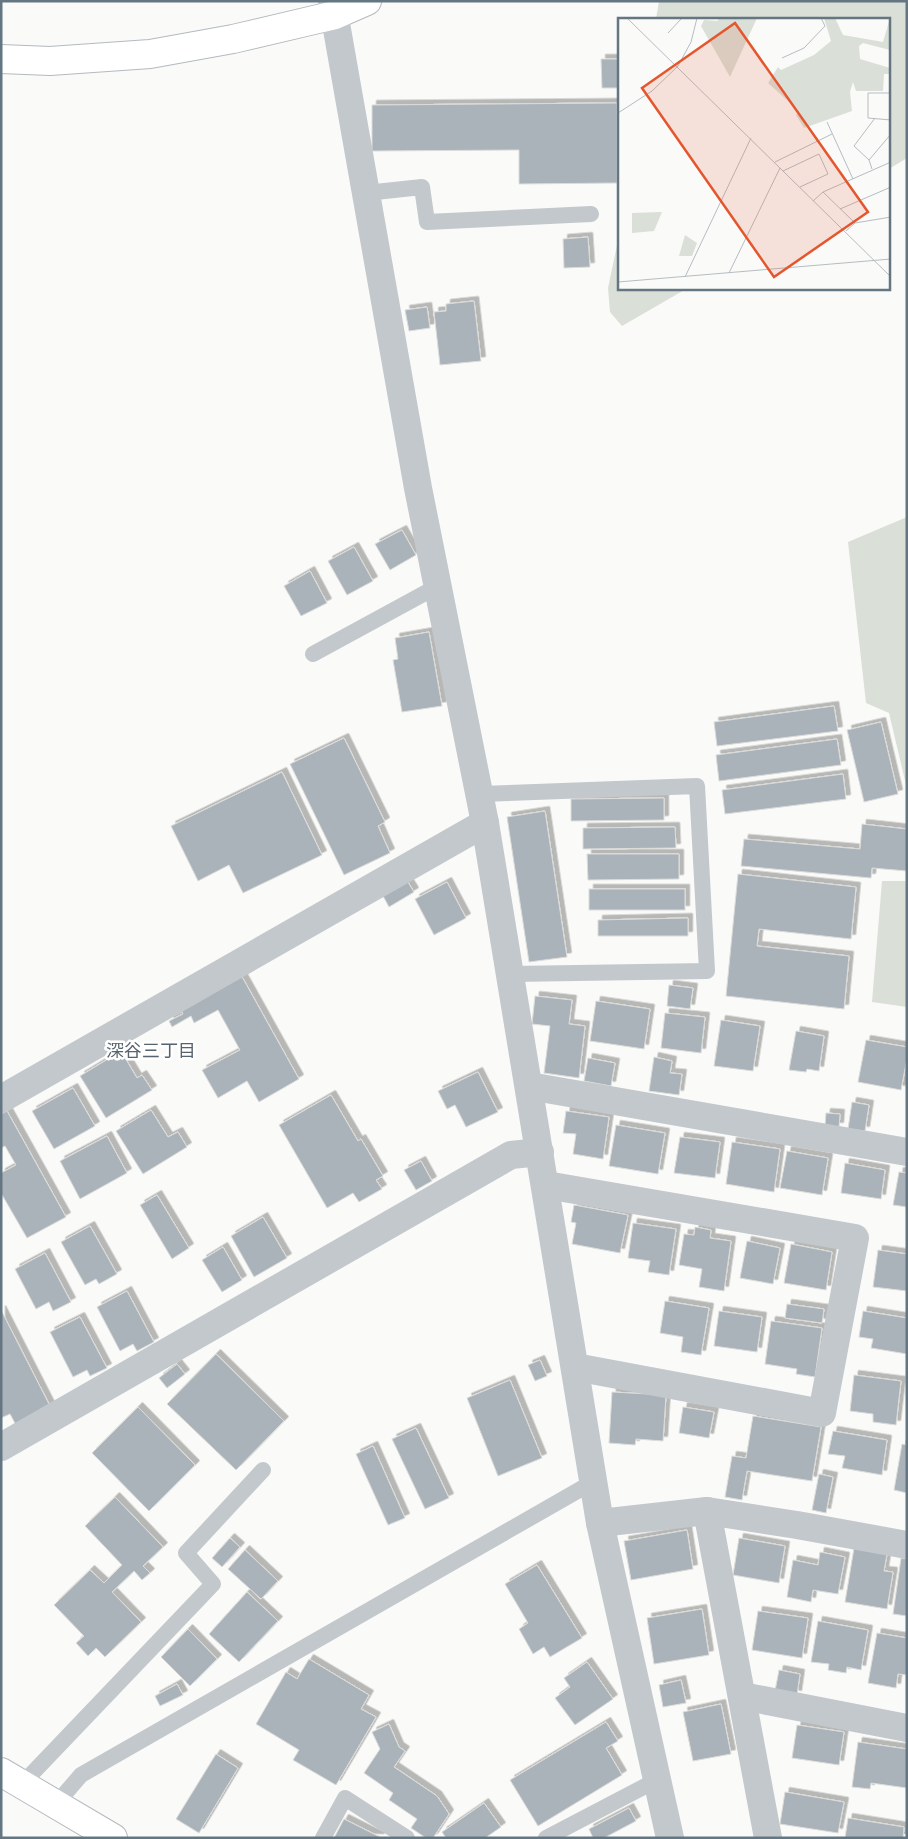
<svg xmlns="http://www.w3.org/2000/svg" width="908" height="1839" font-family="Quicksand,'Noto Sans JP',sans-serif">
  <defs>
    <filter id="shadow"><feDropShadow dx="4.5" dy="-4.5" stdDeviation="0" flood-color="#0004"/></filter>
  </defs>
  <rect width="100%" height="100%" fill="#fafaf8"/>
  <!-- green -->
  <g fill="#dadfd7">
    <path d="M659,1H907V158L889,169V19H656Z"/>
    <path d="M619,236V289H686L622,326L610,312L608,288Z"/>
    <path d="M907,517V789L889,713L866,703L848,542Z"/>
    <path d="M882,881H907V1007L872,1002Z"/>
  </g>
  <!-- building -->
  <g fill="#aab3b9" stroke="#dcdcda" filter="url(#shadow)">
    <path d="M601,59H619V88H602Z"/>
    <path d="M617,103V183L519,184V150L372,151V105Z"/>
    <path d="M588,237L590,267L564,268L563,239Z"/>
    <path d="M474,301L481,361L440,365L434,312L446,311V304Z"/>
    <path d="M427,307L430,328L409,331L405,310Z"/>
    <path d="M402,530L416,555L390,570L375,544Z"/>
    <path d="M354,547L373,581L347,595L328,561Z"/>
    <path d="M310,571L327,603L301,616L284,586Z"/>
    <path d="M429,632L442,706L402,712L393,660L398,659L395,638Z"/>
    <path d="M834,706L838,731L717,746L714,722Z"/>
    <path d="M881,722L898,794L864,802L847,730Z"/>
    <path d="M344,738L385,822L378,826L390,853L344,875L290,764Z"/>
    <path d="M837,739L841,765L719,781L716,755Z"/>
    <path d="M282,772L322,855L243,893L229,865L198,881L171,826Z"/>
    <path d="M843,774L846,799L725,814L722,790Z"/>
    <path d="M664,798V820L571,821V799Z"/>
    <path d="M545,811L567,957L529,962L507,817Z"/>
    <path d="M862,824L907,829V871L872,868L871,878L741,866L744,839L860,849Z"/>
    <path d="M675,827L676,848L583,849V828Z"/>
    <path d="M587,854H679V879L588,880Z"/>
    <path d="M738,874L856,887L851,939L759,929L757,946L849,956L844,1009L726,996Z"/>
    <path d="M406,879L414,892L389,907L382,894Z"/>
    <path d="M447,882L466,918L434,935L415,899Z"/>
    <rect x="589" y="889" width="96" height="21"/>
    <path d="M688,918V936H598V920Z"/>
    <path d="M241,975L299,1079L259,1102L247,1081L218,1098L202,1070L240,1050L218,1010L194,1023L191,1016L172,1027L169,1021L183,1014L180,1008Z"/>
    <path d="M669,985L693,988L690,1009L667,1006Z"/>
    <path d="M535,996L572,1000L569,1024L585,1026L579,1078L544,1073L550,1026L532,1024Z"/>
    <path d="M596,1001L650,1009L644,1049L590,1041Z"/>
    <path d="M665,1013L705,1017L701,1053L661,1048Z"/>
    <path d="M721,1020L760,1026L753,1071L714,1066Z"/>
    <path d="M796,1031L824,1036L819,1071L807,1069L806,1072L789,1070Z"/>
    <path d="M866,1040L907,1047V1058L901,1090L858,1082Z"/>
    <path d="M121,1051L137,1078L142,1075L152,1090L106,1118L80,1076Z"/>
    <path d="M654,1057L672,1061L670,1073L682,1074L679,1095L649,1091Z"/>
    <path d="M588,1058L615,1063L611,1086L584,1081Z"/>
    <path d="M478,1072L498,1112L466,1127L455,1105L447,1109L438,1091Z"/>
    <path d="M73,1088L95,1126L54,1149L32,1111Z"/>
    <path d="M331,1095L358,1141L361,1139L383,1176L376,1180L382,1189L359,1202L353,1193L327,1208L279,1125Z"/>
    <path d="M852,1102L869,1105L865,1131L848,1129Z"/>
    <path d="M151,1110L168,1137L178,1132L187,1147L143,1174L116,1131Z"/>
    <path d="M7,1111L66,1217L27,1238L1,1193V1173L16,1165L5,1146L1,1148V1114Z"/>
    <path d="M566,1111L609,1117L603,1159L573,1154L576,1134L563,1133Z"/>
    <path d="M826,1113L840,1114L839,1127L825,1126Z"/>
    <path d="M616,1125L665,1133L658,1174L609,1166Z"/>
    <path d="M107,1136L127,1173L80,1199L60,1161Z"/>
    <path d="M680,1137L720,1142L715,1178L674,1173Z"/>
    <path d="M732,1142L780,1149L774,1192L726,1184Z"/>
    <path d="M787,1151L828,1158L822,1195L780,1188Z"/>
    <path d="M421,1161L432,1181L416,1190L404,1170Z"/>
    <path d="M845,1163L885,1170L881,1199L841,1193Z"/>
    <path d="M899,1172L907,1173V1207L893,1205Z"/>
    <path d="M157,1195L189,1248L172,1259L140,1205Z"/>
    <path d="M574,1205L628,1215L620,1253L572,1244L576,1223L571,1222Z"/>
    <path d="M263,1217L287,1258L254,1277L231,1236Z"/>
    <path d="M633,1223L676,1229L669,1275L648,1272L650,1261L628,1258Z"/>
    <path d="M90,1226L117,1274L99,1284L96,1279L85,1285L61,1242Z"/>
    <path d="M695,1227L711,1230L710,1238L731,1241L724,1291L699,1287L702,1269L679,1265L684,1234L694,1235Z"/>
    <path d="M747,1241L780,1248L773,1284L740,1278Z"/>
    <path d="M791,1244L832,1252L826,1290L784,1283Z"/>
    <path d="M223,1247L242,1280L222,1292L202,1260Z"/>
    <path d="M878,1250L907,1254V1291L873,1287Z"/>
    <path d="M45,1253L71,1302L53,1311L49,1302L36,1309L15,1269Z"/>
    <path d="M127,1291L154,1342L137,1351L133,1344L120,1351L97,1307Z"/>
    <path d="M665,1301L709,1308L701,1355L681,1352L683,1337L660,1333Z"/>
    <path d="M787,1304L824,1309L822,1323L785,1318Z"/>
    <path d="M1,1310L52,1410L17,1427L10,1414L1,1418Z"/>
    <path d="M719,1311L762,1317L757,1352L714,1346Z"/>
    <path d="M863,1311L907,1318V1354L871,1348L873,1339L859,1337Z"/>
    <path d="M80,1317L107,1368L90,1376L87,1370L73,1377L50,1332Z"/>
    <path d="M771,1321L822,1328L815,1377L796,1374L797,1369L765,1364Z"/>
    <path d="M216,1354L284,1421L236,1470L167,1404Z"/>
    <path d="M540,1360L547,1376L535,1381L528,1365Z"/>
    <path d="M177,1364L185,1374L167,1388L159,1378Z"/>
    <path d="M854,1375L901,1381L896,1425L873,1422V1414L850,1411Z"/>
    <path d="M510,1380L542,1458L498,1476L467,1398Z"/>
    <path d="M612,1392L666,1395L663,1441L636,1439L635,1445L609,1443Z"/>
    <path d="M138,1407L195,1465L149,1511L92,1453Z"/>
    <path d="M683,1407L714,1412L709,1438L679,1433Z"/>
    <path d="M753,1416L821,1427L812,1481L747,1471L742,1500L725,1497L732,1456L746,1458Z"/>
    <path d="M416,1428L449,1498L425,1509L392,1439Z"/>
    <path d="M833,1431L887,1440L882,1475L842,1468L845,1456L828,1454Z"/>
    <path d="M902,1444L907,1445V1493L894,1490Z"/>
    <path d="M373,1446L405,1518L388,1525L356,1454Z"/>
    <path d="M819,1474L833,1477L826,1513L812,1510Z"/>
    <path d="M115,1497L163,1547L143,1566L150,1573L142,1580L134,1571L112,1592L141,1622L105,1657L96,1648L88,1656L76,1643L84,1636L54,1605L90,1570L104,1583L122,1565L85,1526Z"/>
    <path d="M687,1530L693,1569L631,1580L624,1541Z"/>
    <path d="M230,1538L240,1547L222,1567L212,1558Z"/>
    <path d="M739,1538L785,1546L779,1583L733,1575Z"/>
    <path d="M854,1548L887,1554L884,1571L893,1572L887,1609L845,1602Z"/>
    <path d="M245,1550L278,1581L261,1599L228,1569Z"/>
    <path d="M820,1552L845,1557L838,1594L813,1590L811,1602L787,1597L793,1560L818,1565Z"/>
    <path d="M901,1558L907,1559V1616L893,1614Z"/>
    <path d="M537,1565L582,1638L550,1657L544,1647L533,1654L519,1629L528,1623L505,1584Z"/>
    <path d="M247,1592L278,1621L239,1662L209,1634Z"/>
    <path d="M702,1609L709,1655L654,1664L647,1618Z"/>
    <path d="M758,1611L808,1618L802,1658L752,1650Z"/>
    <path d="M818,1621L868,1630L861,1670L847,1667L846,1673L828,1670L829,1664L811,1662Z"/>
    <path d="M188,1629L217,1659L190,1686L161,1657Z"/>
    <path d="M877,1633L907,1638V1675L898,1674L896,1688L868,1683Z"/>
    <path d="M309,1659L369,1695L361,1709L376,1717L336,1785L293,1760L299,1750L256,1724L286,1672L297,1679Z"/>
    <path d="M587,1662L613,1699L575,1725L555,1698L570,1687L564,1678Z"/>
    <path d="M779,1670L800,1674L797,1695L775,1691Z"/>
    <path d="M681,1680L686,1703L663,1707L659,1685Z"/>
    <path d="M177,1684L183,1695L160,1706L155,1696Z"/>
    <path d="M721,1704L731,1754L693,1761L683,1712Z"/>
    <path d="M606,1722L618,1741L606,1748L622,1775L538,1826L510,1780Z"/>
    <path d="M389,1724L399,1747L405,1751L394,1767L437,1796L449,1814L433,1838H426L411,1828L417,1819L389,1800L393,1793L364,1773L380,1749L372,1732Z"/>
    <path d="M797,1725L844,1732L839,1765L792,1758Z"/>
    <path d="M858,1742L907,1749V1788L871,1783L870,1789L852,1787Z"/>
    <path d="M216,1754L238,1768L199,1833L176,1819Z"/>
    <path d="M785,1792L844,1802L838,1833L780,1824Z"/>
    <path d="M484,1803L501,1827L485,1838H446L442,1832Z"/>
    <path d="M629,1808L636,1821L604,1838H593L589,1829Z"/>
    <path d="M848,1818L904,1827L903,1838H845Z"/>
    <path d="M344,1819L380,1837V1838H334Z"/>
  </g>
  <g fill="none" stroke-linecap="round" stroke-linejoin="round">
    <!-- secondary casing -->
    <g stroke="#b3babf" stroke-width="30">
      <g id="secondary">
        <path d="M1,59L50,61L150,54L233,39L335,15L367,1"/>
        <path d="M1,1772L113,1838"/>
      </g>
    </g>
    <!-- lane -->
    <g stroke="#c3c8cc" stroke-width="16">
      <path d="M366,193L422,187L427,222L591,214"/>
      <path d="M313,654L438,586"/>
      <path d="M480,794L697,786L707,971L511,974"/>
      <path d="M22,1784L213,1584L186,1553L263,1470"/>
      <path d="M56,1804L81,1775L593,1482"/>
      <path d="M323,1838L345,1798L407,1838"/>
      <path d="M546,1838L657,1780"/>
    </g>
    <!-- street -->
    <g stroke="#c3c8cc" stroke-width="28">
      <path d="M332,1L418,488L485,823L600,1523L670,1838"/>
      <path d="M529,1086L907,1152"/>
      <path d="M1,1099L485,823"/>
      <path d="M546,1185L855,1238L822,1413L575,1367"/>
      <path d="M1,1447L511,1155L540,1152"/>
      <path d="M707,1511L768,1838"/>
      <path d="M600,1523L707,1511L797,1525L907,1545"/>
      <path d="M742,1696L907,1728"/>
    </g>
    <!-- secondary -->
    <use href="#secondary" stroke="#fff" stroke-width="28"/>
  </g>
  <g text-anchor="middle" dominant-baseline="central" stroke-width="5" stroke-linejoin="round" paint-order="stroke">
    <!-- neighbourhood labels -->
    <g font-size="18" fill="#57646e" stroke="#fff">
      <text x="151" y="1050">深谷三丁目</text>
    </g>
  </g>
  <!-- overview -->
  <g transform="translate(618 18)">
    <rect width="272" height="272" fill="#fafaf8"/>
    <path d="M100,0H139L112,59L83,8L86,2L100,3ZM206,0H217L225,17L265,24L272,0V32L245,25L241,28L242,41L272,50L271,56H266L265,73H238L235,64L232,74L234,93L186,110L178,97L181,95L179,91L150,65L160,49L163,52L196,37L213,23ZM44,194L36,213L14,215V195ZM67,217L79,225L74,238H61Z" fill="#dadfd7"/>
    <path fill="none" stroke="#b5bdc2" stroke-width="1" d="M9,0L273,259M50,15L64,0M164,40L186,30L207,8L203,0M273,75H250V100L273,102M0,95L34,73L60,48L73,24L79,0M209,104L235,161M251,142L273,116M157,144L214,116M254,151L251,142L236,128L257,100M165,153L201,136L210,156L182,169M205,174L237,205M195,183L205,174L273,144M222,191L273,169M228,213L237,205L273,199M111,255L162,150M67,259L133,120M0,264L273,241"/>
    <path fill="#e4572e" fill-opacity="0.15" stroke="#e4572e" stroke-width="2.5" d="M117,5L250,194L156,259L24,70Z"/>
    <rect width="272" height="272" fill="none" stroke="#657683" stroke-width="2.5"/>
  </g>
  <!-- border -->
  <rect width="908" height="1839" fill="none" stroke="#657683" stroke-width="5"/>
</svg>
